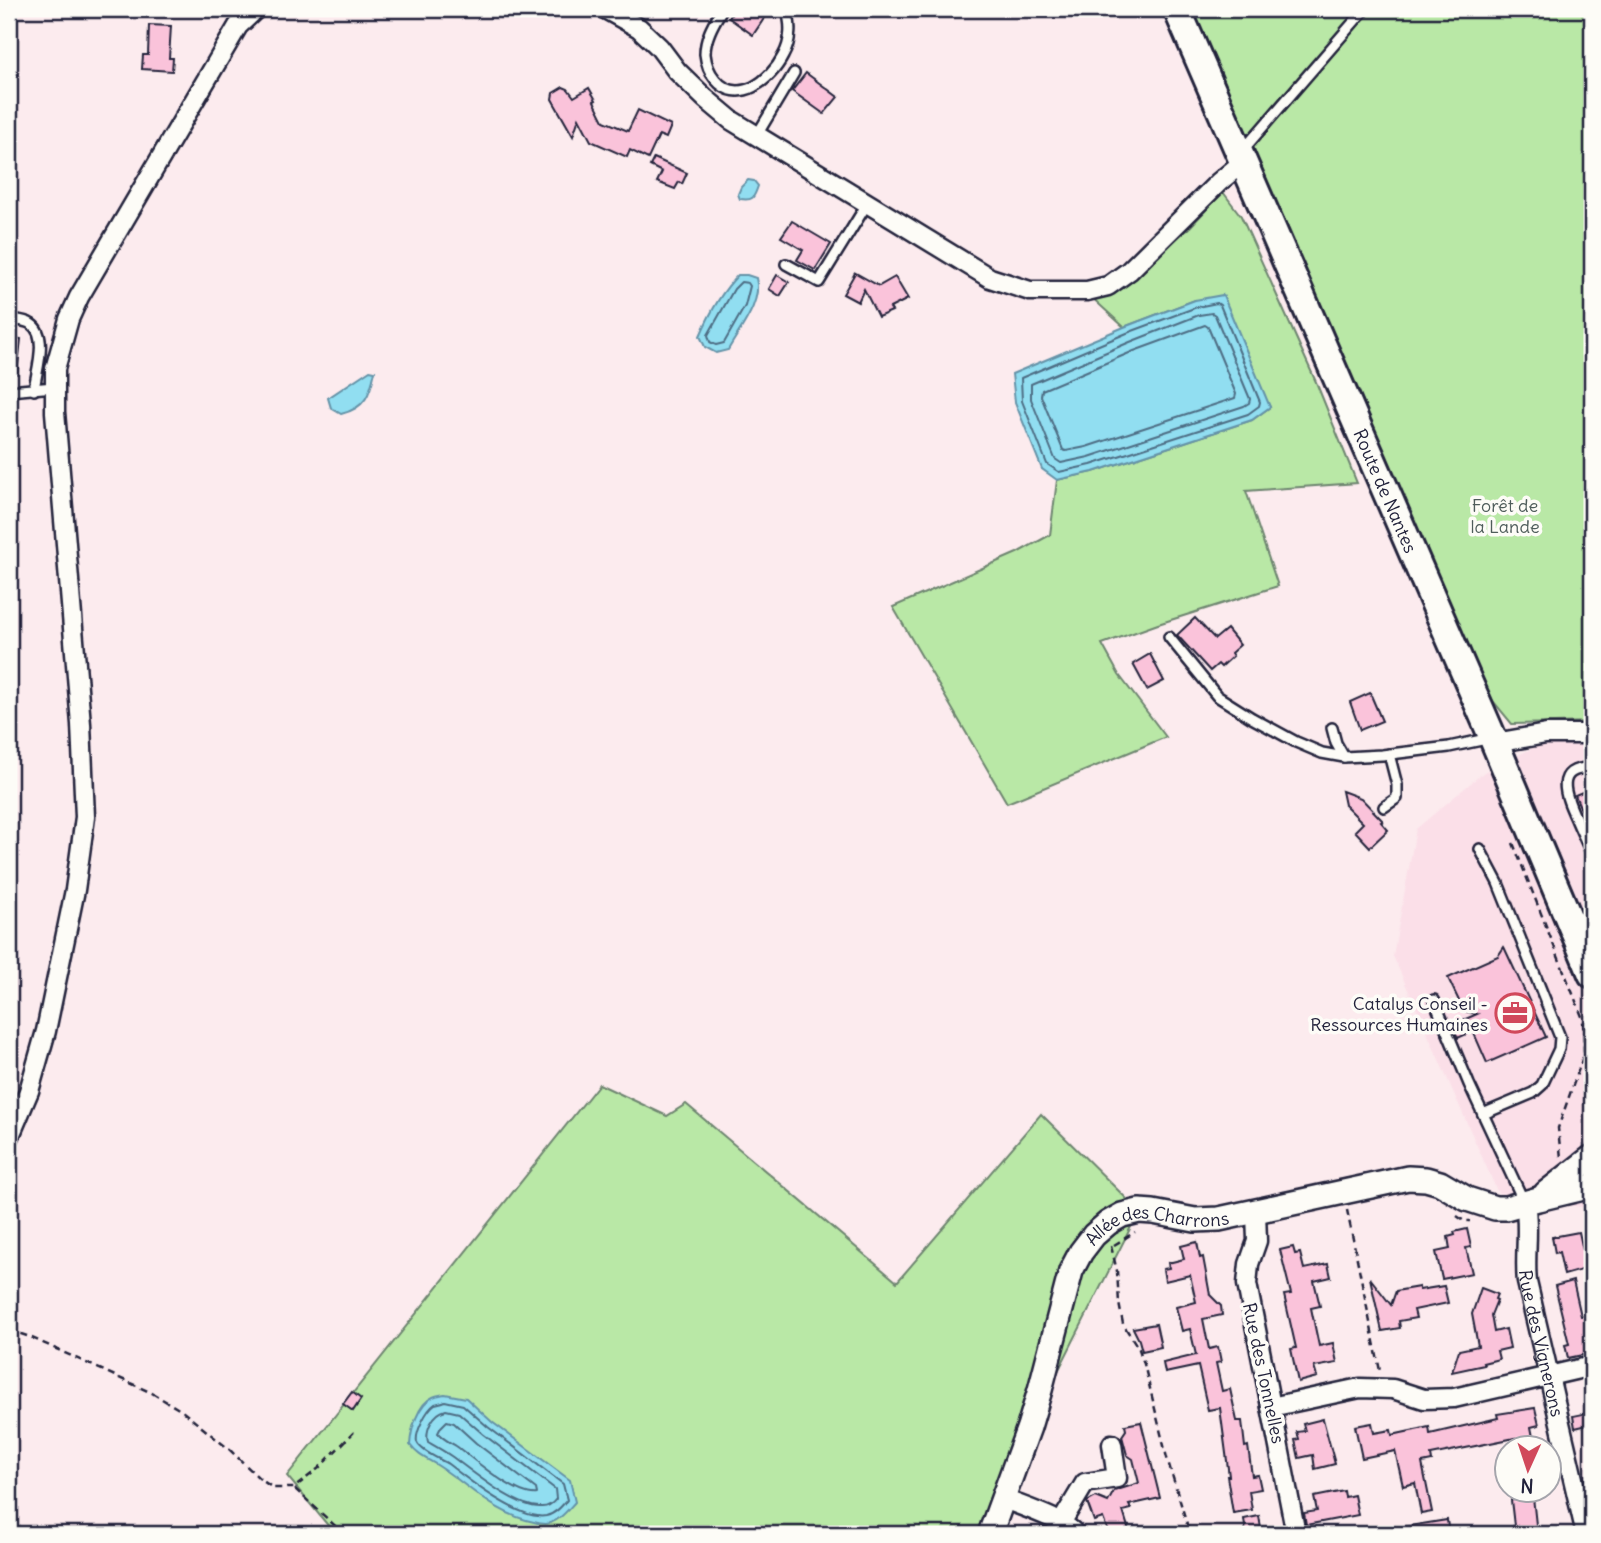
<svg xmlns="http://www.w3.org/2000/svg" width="1601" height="1543" font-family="Delius,sans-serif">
  <rect width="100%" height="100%" fill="#fcebee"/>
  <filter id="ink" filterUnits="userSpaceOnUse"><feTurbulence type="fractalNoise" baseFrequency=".0143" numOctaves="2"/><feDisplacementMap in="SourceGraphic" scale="14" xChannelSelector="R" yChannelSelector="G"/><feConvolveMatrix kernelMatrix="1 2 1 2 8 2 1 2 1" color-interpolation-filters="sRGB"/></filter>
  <g filter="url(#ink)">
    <!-- built -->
    <path fill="#fbdfe8" d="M1592,742V1209L1498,1193L1393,956L1416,829L1484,772L1543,743Z"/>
    <!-- green -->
    <g fill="#b9e8a6" stroke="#6e8570" stroke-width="2">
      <path d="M1193,9H1592V722L1512,724L1493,701L1239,154Z"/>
      <path d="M1223,192L1241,216L1316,382L1357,483L1246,491L1278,586L1158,624L1102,644L1119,675L1166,737L1007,803L893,607L1017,553L1050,535L1057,480L1093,472L1252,420L1270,407L1195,300L1124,327L1090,296L1124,284L1190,227Z"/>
      <path d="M599,1084L667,1116L686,1104L897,1282L1041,1114L1139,1211L999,1488L979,1534H335L287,1476Z"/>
    </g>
    <!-- water -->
    <g fill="#91def1" stroke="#6593a8" stroke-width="2">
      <path d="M748,180L754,181L758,186C754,198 753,201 740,199L738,194L741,187Z"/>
      <path d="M738,275H747L756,278C763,302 739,330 728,350L716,353L705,347L700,336C709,315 721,292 738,275Z"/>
      <path d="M1223,295L1270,407L1252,420L1093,472L1057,480L1042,469L1015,402L1012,374L1124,327L1195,300Z"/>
      <path d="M370,370L375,371C370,394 366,408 341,414L331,408L328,398Z"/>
      <path d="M445,1394L466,1398L492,1422L570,1480L575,1502C567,1511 558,1523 545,1524C541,1524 537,1523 534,1522C495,1514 472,1488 440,1467C428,1459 419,1457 410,1445C411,1429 418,1404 433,1397C437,1395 441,1395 445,1394Z"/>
    </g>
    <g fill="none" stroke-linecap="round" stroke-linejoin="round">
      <!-- shore -->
      <g stroke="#4e6d84" stroke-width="2">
        <path d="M741,282L748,283L750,286L745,306L724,343L716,345L710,342L708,335L734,289Z"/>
        <path d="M1217,303L1220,305L1260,402L1259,406L1248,414L1091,465L1059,472L1047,464L1022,401L1021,378L1127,333L1197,307Z"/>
        <path d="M1212,313L1215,315L1250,399L1249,403L1244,406L1089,457L1061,463L1055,459L1031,399V384L1130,342L1199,315Z"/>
        <path d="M1205,325L1208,327L1236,394L1235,398L1086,447L1066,451L1063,450L1041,396L1042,390L1134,351Z"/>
        <path d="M445,1401L463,1405L488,1427L563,1484L567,1500C561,1507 555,1514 546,1516C520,1521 467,1479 448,1464C440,1459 420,1451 417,1442C415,1433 426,1410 435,1404C435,1404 444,1402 445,1401Z"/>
        <path d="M446,1410L459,1413L483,1434L555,1489L556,1499C553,1503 548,1507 542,1507C516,1509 472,1471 451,1456C444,1451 435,1446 428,1442C425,1430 433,1413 446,1410Z"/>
        <path d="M447,1421L454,1423L476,1443L536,1489L537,1494C516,1497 474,1459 456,1446C449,1442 443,1439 438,1433L441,1427Z"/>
      </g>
    </g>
    <!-- building -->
    <g fill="#fac3da" stroke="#22223b" stroke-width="2">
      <path d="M735,9H752L765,17L753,35L729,18Z"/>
      <path d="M149,25L171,26L169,58H173L172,71L142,69L143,55H148Z"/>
      <path d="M806,73L838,97L824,114L792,91Z"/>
      <path d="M563,87L568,89L574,97L589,88L596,100L594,101L604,121L628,131L638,110L671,126L666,138L659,135L648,159L630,150L627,157L591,141L579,118L573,136L552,99L553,93Z"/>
      <path d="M654,158L687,173L682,184L679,182L675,189L657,182L662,172L650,166Z"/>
      <path d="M792,221L831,244L815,270L797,260L803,250L781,237Z"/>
      <path d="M854,272L879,286L895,277L908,299L890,308L892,311L878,317L864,289L858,302L843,294L855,273Z"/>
      <path d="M777,275L789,282L780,296L769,289Z"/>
      <path d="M9,337L21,339L17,374L9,373Z"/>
      <path d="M1195,618L1215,639L1227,629L1240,645L1231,653L1233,656L1221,667L1218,664L1210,671L1177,635Z"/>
      <path d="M1150,654L1164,681L1147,690L1133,664Z"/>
      <path d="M1370,693L1382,721L1360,730L1350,702Z"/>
      <path d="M1592,788V836L1575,795Z"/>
      <path d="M1342,791L1361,798L1383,821L1381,822L1388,830L1370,847L1355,831L1363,823L1345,805Z"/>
      <path d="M1504,947L1546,1037L1487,1063L1473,1031L1458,1038L1452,1025L1477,1014L1459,1010L1461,1005L1448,978L1498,956Z"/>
      <path d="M1467,1229L1471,1247L1466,1248L1472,1273L1442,1279L1436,1252L1450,1249L1448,1237L1455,1235L1454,1232Z"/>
      <path d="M1579,1232L1584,1255L1592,1253V1267L1564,1275L1559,1252L1555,1253L1552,1237Z"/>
      <path d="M1197,1242L1200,1258L1203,1257L1210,1295L1221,1306L1222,1315L1203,1319L1209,1349L1218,1347L1221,1362L1216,1363L1222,1391L1230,1389L1237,1421H1242L1245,1447L1248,1446L1252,1476L1258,1475L1261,1489L1249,1491L1252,1510L1233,1513L1227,1476H1229L1220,1408L1208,1410L1198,1366L1165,1373L1163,1363L1196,1355L1190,1329L1182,1331L1176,1307L1196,1302L1190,1275L1165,1281L1163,1269L1169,1268L1168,1263L1184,1259L1181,1246Z"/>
      <path d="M1293,1247L1295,1254L1300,1253L1304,1269L1328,1264L1331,1277L1314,1281L1320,1306L1311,1308L1319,1346L1333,1343L1337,1363L1314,1367L1317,1377L1298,1382L1291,1349L1296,1348L1284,1295L1291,1294L1280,1250Z"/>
      <path d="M1370,1278L1391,1305L1396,1291L1419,1287V1290L1444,1286L1448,1303L1414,1310L1416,1318L1399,1321L1400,1328L1382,1331Z"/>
      <path d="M1573,1281L1581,1316H1585L1592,1353L1568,1358L1565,1345L1569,1344L1555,1286Z"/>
      <path d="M1481,1288L1497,1294L1495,1299L1497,1300L1491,1315L1494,1332L1506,1329L1510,1348L1497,1351L1499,1359L1483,1363L1484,1365L1452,1372L1459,1350L1478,1346L1472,1314Z"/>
      <path d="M1156,1324L1161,1347L1142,1351L1139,1340L1133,1328Z"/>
      <path d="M352,1392L361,1399L353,1411L343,1404Z"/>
      <path d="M1535,1408L1539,1425L1531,1427L1535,1447L1518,1448L1515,1438L1431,1455L1432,1461L1422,1463L1432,1512L1421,1514L1415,1483L1403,1486L1395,1451L1362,1458L1355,1426L1372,1423L1374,1433L1391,1430L1392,1435L1429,1427L1430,1434L1498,1418L1497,1414Z"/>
      <path d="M1592,1412V1424L1575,1428L1573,1416Z"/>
      <path d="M1323,1419L1335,1464L1315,1469L1313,1455L1299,1458L1295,1440L1299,1439L1297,1432L1305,1431L1303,1424Z"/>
      <path d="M1141,1422L1160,1498L1129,1505L1131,1509L1123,1511L1130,1534H1109L1103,1518L1094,1521L1087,1502L1096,1497L1108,1502L1114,1491L1139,1483L1133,1459L1127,1455L1122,1436L1126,1430L1125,1425Z"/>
      <path d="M1344,1491L1345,1497L1354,1495L1358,1515L1306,1525L1304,1513L1317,1511L1314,1497Z"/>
      <path d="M1533,1497L1537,1534H1515L1511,1500Z"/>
      <path d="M1259,1516L1262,1534H1246L1244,1519Z"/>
      <path d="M1447,1520L1449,1534H1404L1403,1527Z"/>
    </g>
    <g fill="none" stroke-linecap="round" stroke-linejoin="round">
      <!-- service casing -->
      <g stroke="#22223b" stroke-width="14">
        <g id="service">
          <path d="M722,9C714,23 705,37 705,54C706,63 709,72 715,79C738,107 771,80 783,56C791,42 792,24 786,9"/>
          <path d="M757,135L794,73"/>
          <path d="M1243,150L1365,9"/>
          <path d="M786,264L819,282L867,204"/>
          <path d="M9,319C16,320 25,320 31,324C49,335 36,372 34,390"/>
          <path d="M9,391L54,387"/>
          <path d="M1169,637L1217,696L1252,718L1296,742L1322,753L1344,757L1382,755L1449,747L1491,738"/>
          <path d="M1332,728L1336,743L1344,757"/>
          <path d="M1592,768C1552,767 1566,797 1576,819C1581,831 1587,843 1592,855"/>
          <path d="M1384,807L1397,798V785L1389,754"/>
          <path d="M1480,849L1498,883L1560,1037L1559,1049L1542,1085L1533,1093L1483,1114"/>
          <path d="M1434,1000L1469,1084L1524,1202"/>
        </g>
      </g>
      <!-- minor casing -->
      <g stroke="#22223b" stroke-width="23">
        <g id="minor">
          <path d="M605,9L639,28L659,47L677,71L706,99L731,120L990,278L1030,291H1087L1108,286L1129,271L1219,182L1243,162"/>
          <path d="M1495,743L1546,734H1592"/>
          <path d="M9,1138L29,1091L46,1031L75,890L85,817L81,724L55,412V369L69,319L79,297L238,26L256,9"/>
          <path id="s1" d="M1525,1203C1530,1229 1524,1256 1527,1282L1586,1534"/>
          <path d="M1256,1212L1257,1241L1249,1264L1247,1284L1296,1534"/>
          <path d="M1271,1407L1360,1388L1393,1389L1424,1399L1454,1398L1592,1366"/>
          <path d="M1004,1499C1023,1507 1063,1519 1075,1534"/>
          <path d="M1061,1523L1085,1483L1117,1478L1112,1444"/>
        </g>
      </g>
      <!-- tertiary casing -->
      <g stroke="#22223b" stroke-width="28">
        <g id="tertiary">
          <path d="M1546,1193L1592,1157"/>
          <path id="s2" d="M990,1534L1029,1427L1040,1390L1071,1271L1081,1252L1094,1235L1108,1223L1122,1215L1139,1211L1153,1212L1195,1220L1219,1219L1408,1178L1426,1179L1440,1183L1467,1199L1495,1208H1506L1538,1199L1592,1186"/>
        </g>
      </g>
      <!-- secondary casing -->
      <g stroke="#22223b" stroke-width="32">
        <g id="secondary">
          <path id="s3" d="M1177,9L1489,729L1592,974"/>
        </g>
      </g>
      <!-- path -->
      <g stroke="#22223b" stroke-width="2.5" stroke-dasharray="7 5" stroke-linecap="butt">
        <path d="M1513,843L1583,1019L1584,1054L1558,1128L1561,1158"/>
        <path d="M1347,1210L1380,1371"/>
        <path d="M1457,1216L1464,1221H1470"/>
        <path d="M1114,1245L1135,1232"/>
        <path d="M1111,1246L1117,1271L1119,1303L1123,1324L1139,1349L1144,1364L1167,1458L1190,1534"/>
        <path d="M9,1330L30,1337L152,1393L182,1411L230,1450L260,1479L273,1488H294L319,1468L354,1432"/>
        <path d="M295,1489L344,1534"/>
      </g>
      <!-- service -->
      <use href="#service" stroke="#fdfcf7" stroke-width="9"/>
      <!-- minor -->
      <use href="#minor" stroke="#fdfcf7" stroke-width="18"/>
      <!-- tertiary -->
      <use href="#tertiary" stroke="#fdfcf7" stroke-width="23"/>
      <!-- secondary -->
      <use href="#secondary" stroke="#fdfcf7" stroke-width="26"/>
    </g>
  </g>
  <!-- icons -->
  <defs>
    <g id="office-ring" transform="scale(2.0125)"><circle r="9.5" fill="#fdfcf7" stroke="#d1495b" stroke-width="1.5"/><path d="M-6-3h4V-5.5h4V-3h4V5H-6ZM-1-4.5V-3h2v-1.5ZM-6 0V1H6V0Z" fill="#d1495b"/></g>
  </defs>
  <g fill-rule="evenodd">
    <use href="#office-ring" x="1515" y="1013"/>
  </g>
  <g text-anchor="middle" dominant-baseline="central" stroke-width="7" stroke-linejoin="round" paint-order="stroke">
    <!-- street labels -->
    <g font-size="18" fill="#22223b" stroke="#fdfcf7">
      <text stroke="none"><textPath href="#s3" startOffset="525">Route de Nantes</textPath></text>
      <text stroke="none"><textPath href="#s2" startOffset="385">Allée des Charrons</textPath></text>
      <text stroke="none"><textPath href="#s1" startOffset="142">Rue des Vignerons</textPath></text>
      <text transform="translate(1264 1373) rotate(78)">Rue des Tonnelles</text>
    </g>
    <!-- park labels -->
    <g font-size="18" fill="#4f5d5b" stroke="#fdfcf7">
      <text x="1505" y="505">Forêt de<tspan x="1505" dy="21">la Lande</tspan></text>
    </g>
    <!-- poi labels -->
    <g font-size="18" fill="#22223b" stroke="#fdfcf7" text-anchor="end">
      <text x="1488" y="1003">Catalys Conseil -<tspan x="1488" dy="21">Ressources Humaines</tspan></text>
    </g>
  </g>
  <!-- margin -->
  <rect width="1601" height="1543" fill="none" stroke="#fdfcf7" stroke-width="35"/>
  <rect x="18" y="18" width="1566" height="1508" fill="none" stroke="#22223b" stroke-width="2.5" filter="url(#ink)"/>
  <!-- north arrow -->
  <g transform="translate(1528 1469) rotate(183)"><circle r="33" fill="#fdfcf7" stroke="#a5a5ac" stroke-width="2"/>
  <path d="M0-5L12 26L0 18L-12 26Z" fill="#d1495b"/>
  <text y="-10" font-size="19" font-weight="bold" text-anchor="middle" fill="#22223b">N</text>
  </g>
</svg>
